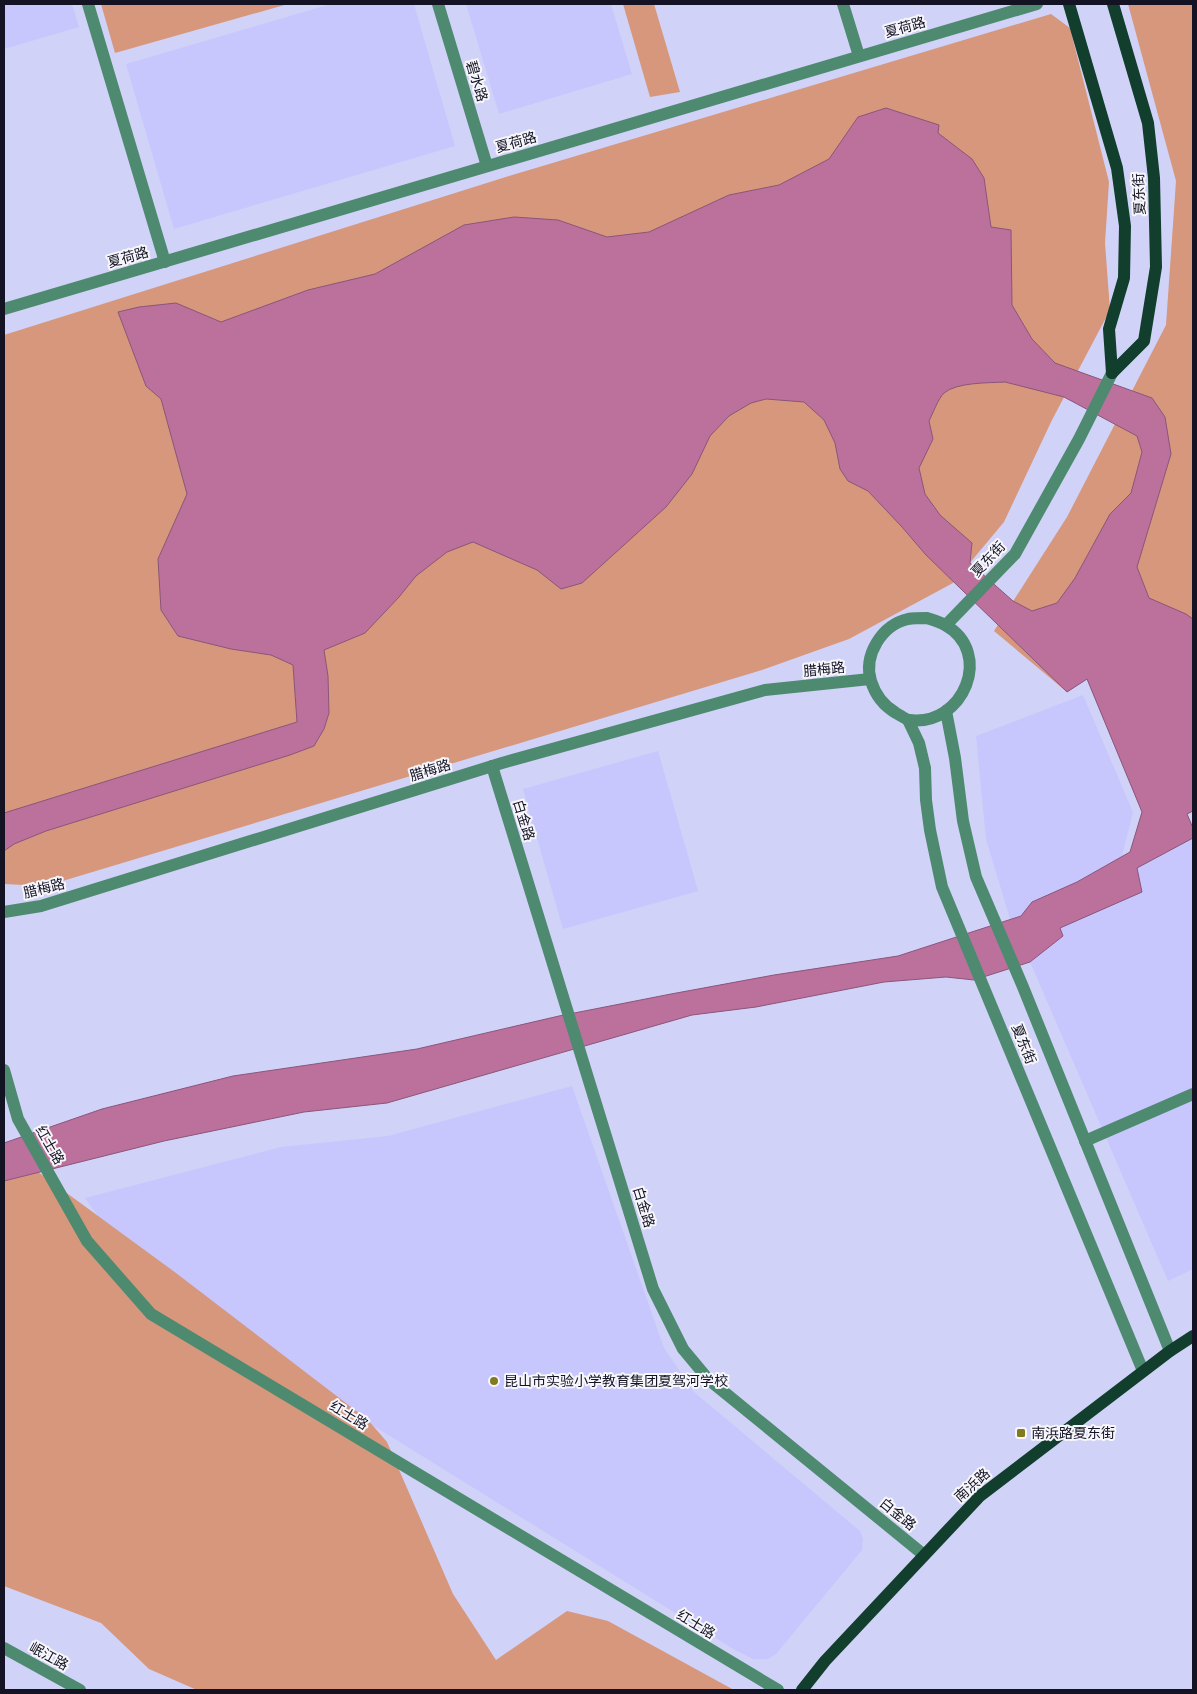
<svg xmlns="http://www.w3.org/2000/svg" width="1197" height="1694" font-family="Quicksand,'Noto Sans SC',sans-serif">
  <rect width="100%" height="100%" fill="#d1d2f8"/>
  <!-- built -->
  <g fill="#c7c7fd">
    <path d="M4,4H72L79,27L4,49Z"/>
    <path d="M331,4H414L455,146L174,229L126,64Z"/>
    <path d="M466,4H611L632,74L499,114Z"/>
    <path d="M1083,695L1133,812L1122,856L1133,895L1142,891L1136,868L1193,838V1269L1168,1281L1030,962L1010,919L986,839L976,736Z"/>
    <path d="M658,751L698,891L563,929L523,789Z"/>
    <path d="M572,1086L664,1348L694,1392L860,1531L863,1539L862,1550L776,1654L768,1659H753L735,1650L282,1369L130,1261L85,1198L281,1147L388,1136Z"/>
  </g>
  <!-- green -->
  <g fill="#d6977c">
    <path d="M101,4H288L115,53Z"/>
    <path d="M623,4H654L680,92L650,97Z"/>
    <path d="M1128,4H1193V811L1150,829L1087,679L1067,692L994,631L1067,517L1166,325L1176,181Z"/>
    <path d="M1051,14L1070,28L1109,182L1105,243L1110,310L1052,420L1004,522L953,583L849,639L762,670L46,886L4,884V335L509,176Z"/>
    <path d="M38,1172L176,1273L368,1420L387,1442L453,1594L496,1660L567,1611L608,1621L734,1690H197L149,1669L101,1623L4,1586V1181Z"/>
  </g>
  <!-- water -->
  <path fill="#bc719d" stroke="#8a5579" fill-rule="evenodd" d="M886,108L939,125L938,133L972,159L984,178L991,227L1011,230L1012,305L1032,339L1055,363L1152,398L1165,417L1171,454L1137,567L1149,598L1186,614L1193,619V811L1187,814L1193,828V838L1137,868L1142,892L1060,928L1063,936L1030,962L974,980L946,977L884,982L756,1007L692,1015L387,1103L304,1112L164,1141L4,1181V1143L102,1109L233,1076L417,1049L559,1016L671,994L774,975L898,956L1021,916L1032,902L1077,882L1130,852L1142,812L1087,679L1067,692L926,555L902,527L868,491L848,481L840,469L835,443L824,420L804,402L766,399L751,403L729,416L710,436L692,474L666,507L582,583L561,589L537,570L473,542L447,552L416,576L399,597L365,633L324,650L328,676L329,713L324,729L314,746L290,755L46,831L14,844L4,851V813L297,722L293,665L271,655L231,649L178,636L161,610L158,559L187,494L161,399L146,386L118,312L139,307L176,303L221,322L308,290L375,274L464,225L514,217L558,220L607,237L649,232L729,195L779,185L829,159L858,117ZM1005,382L1064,397L1137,436L1142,452L1131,493L1110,514L1075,578L1057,603L1032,611L1013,601L970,563L972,543L940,515L925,494L919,468L933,439L929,421C933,413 938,399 944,393C957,382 989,383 1005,382Z"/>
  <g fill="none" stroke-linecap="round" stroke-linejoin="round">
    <!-- minor -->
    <g stroke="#4d8a70" stroke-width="12">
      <path d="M88,4L165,262"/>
      <path d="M438,4L487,166"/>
      <path d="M843,4L859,56"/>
      <path d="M4,309L1037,4"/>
      <path d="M927,618C933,620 940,622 945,625C994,652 964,727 909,720C905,719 900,715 896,713C884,706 875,694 871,681C863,655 882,625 908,619C914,618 921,618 927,618Z"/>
      <path d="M946,625L1015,554L1079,439L1112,373"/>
      <path d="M946,711L955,758L963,821L976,877L1023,987L1170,1351"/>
      <path d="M908,720L919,743L925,768L926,800L930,830L942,887L1143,1371"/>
      <path d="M492,766L653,1289L683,1349L708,1379L924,1555"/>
      <path d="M4,912L41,906L502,763L765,690L870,679"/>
      <path d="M4,1070L18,1119L87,1241L151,1314L778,1690"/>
      <path d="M1085,1141L1193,1094"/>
      <path d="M4,1648L80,1690"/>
    </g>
    <!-- major -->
    <g stroke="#123e2d" stroke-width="12">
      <path d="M1069,4L1117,168L1125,226L1124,278L1109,329L1112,373"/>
      <path d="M1112,373L1144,341L1156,267L1154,178L1148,123L1113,4"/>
      <path d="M802,1690L825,1661L980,1496L1170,1351L1193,1336"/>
    </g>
  </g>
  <!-- markers -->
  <g fill="#817a1f" stroke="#f6f6fb" stroke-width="2">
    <circle cx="494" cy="1381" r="5"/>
    <rect x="1016" y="1428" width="10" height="10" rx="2.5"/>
  </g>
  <g text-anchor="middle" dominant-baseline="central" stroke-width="4" stroke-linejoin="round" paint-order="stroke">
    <!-- street labels -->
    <g font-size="14" fill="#141324" stroke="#f6f6fb">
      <text transform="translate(905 27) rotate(-16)">夏荷路</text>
      <text transform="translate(477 81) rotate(73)">碧水路</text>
      <text transform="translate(516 142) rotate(-16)">夏荷路</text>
      <text transform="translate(1139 194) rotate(-93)">夏东街</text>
      <text transform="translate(128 257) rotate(-16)">夏荷路</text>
      <text transform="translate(988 559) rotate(-47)">夏东街</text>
      <text transform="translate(824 669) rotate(-6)">腊梅路</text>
      <text transform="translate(430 770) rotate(-17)">腊梅路</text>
      <text transform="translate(524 820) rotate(73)">白金路</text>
      <text transform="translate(44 888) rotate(-14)">腊梅路</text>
      <text transform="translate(1024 1044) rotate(68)">夏东街</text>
      <text transform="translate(50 1145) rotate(60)">红士路</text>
      <text transform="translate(644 1207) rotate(73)">白金路</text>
      <text transform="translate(349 1415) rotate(31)">红士路</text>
      <text transform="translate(972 1485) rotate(-42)">南浜路</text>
      <text transform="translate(898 1514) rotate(39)">白金路</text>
      <text transform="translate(696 1624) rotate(31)">红士路</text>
      <text transform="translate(49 1656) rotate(29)">岷江路</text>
    </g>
    <!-- poi labels -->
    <g font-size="14" fill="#141324" stroke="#f6f6fb" text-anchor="start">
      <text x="504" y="1381">昆山市实验小学教育集团夏驾河学校</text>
      <text x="1031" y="1433">南浜路夏东街</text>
    </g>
  </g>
  <!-- border -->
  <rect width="1197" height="1694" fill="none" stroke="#141324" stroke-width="10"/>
</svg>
